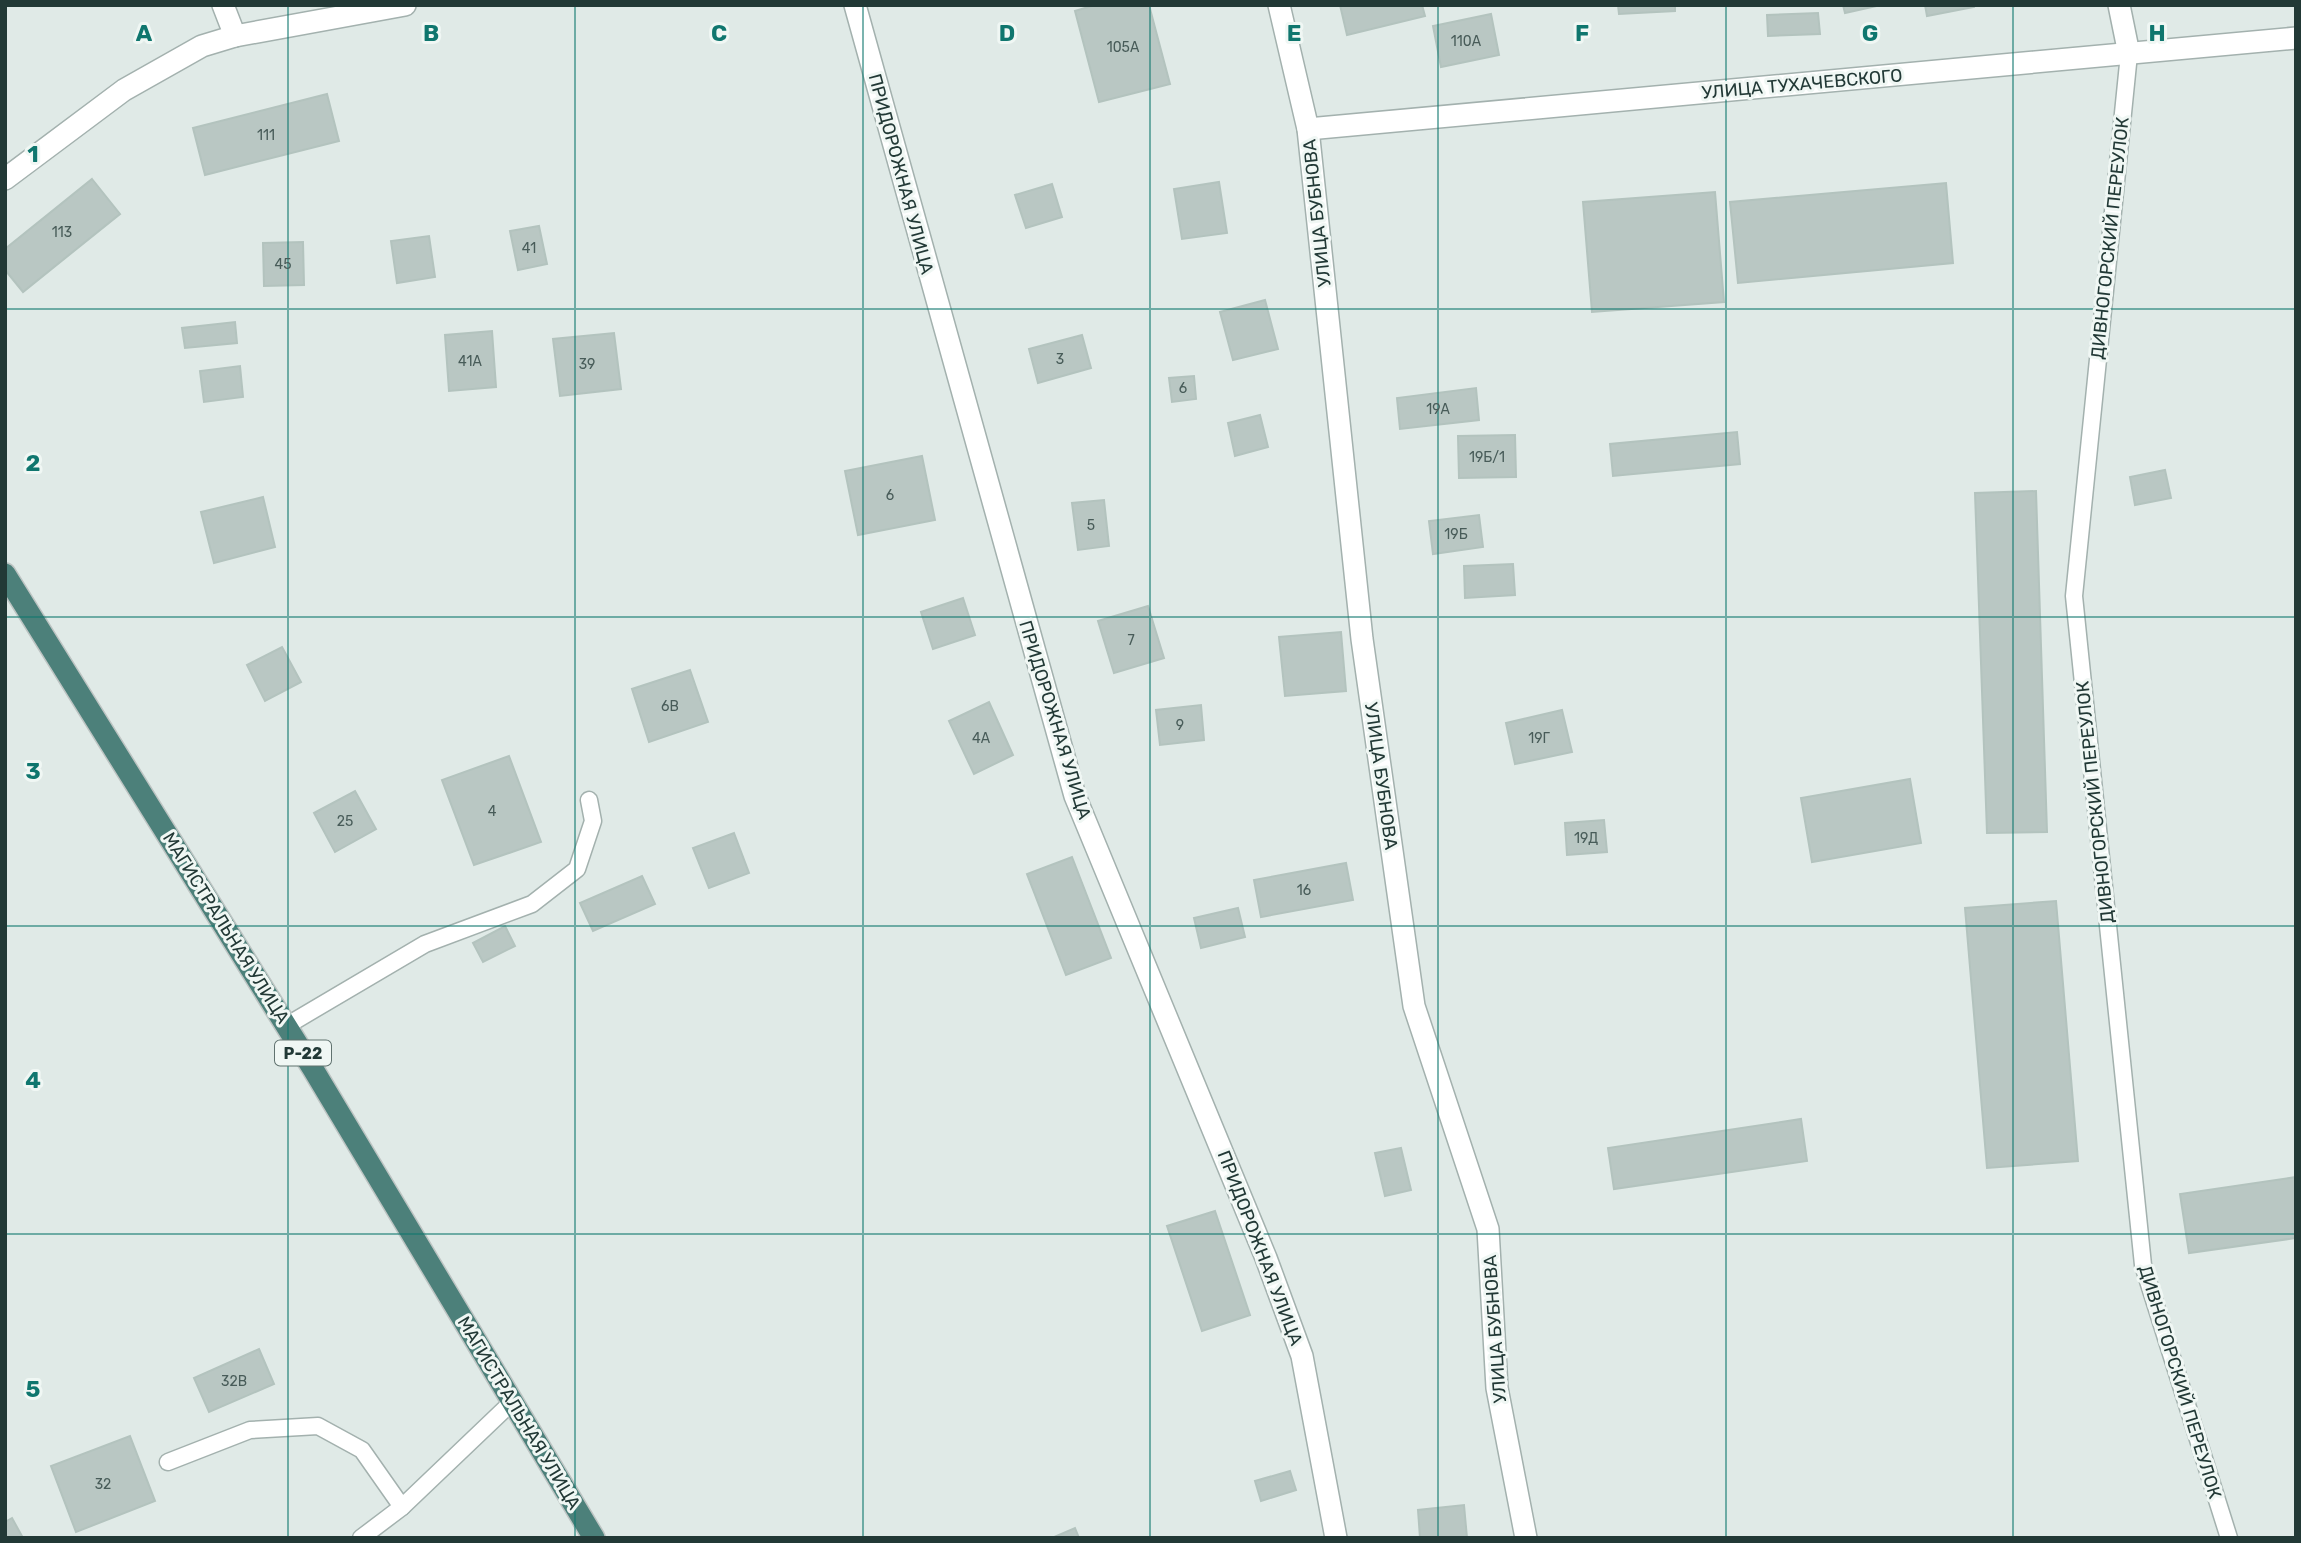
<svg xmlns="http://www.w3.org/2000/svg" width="2301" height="1543" font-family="Rubik,sans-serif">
  <rect width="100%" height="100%" fill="#e0eae7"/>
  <!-- building -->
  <g fill="#b9c7c3" stroke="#b3c3be" stroke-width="2">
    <path d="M1095,5H1149L1170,84L1099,102L1075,11Z"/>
    <path d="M1340,5H1422L1425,16L1347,35Z"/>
    <path d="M1618,5H1675V11L1619,14Z"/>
    <path d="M1843,5H1881L1845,13Z"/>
    <path d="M1925,5H1974V7L1927,16Z"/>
    <path d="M1818,13L1820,34L1768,36L1767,15Z"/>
    <path d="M1491,14L1499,55L1441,67L1433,26Z"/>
    <path d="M327,94L339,141L205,175L193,128Z"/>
    <path d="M92,179L120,214L23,292L5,270V249Z"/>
    <path d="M1219,182L1227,233L1182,239L1174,189Z"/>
    <path d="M1946,183L1953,263L1738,283L1730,202Z"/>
    <path d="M1052,184L1062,217L1026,228L1015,195Z"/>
    <path d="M1715,192L1724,302L1592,312L1583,202Z"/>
    <path d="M539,226L547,264L518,270L510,231Z"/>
    <path d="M429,236L435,277L397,283L391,241Z"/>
    <path d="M303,242L304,285L264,286L263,243Z"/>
    <path d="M1265,300L1278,349L1233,360L1220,312Z"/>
    <path d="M235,322L237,343L185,348L182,328Z"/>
    <path d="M492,331L496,387L449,391L445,335Z"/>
    <path d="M614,333L621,389L560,396L553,339Z"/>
    <path d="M1082,335L1091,368L1038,383L1029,349Z"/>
    <path d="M240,366L243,397L204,402L200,371Z"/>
    <path d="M1194,376L1196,399L1172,402L1169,378Z"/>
    <path d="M1476,388L1479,420L1400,429L1397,398Z"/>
    <path d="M1260,415L1268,447L1235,456L1228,423Z"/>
    <path d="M1737,432L1740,464L1613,476L1610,444Z"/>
    <path d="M1515,435L1516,477L1459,478L1458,436Z"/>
    <path d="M922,456L935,520L858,535L845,471Z"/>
    <path d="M2165,470L2171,498L2135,505L2130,477Z"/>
    <path d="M2036,491L2047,832L1987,833L1975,493Z"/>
    <path d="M263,497L275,547L214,563L201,512Z"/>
    <path d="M1104,500L1109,546L1078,550L1072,503Z"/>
    <path d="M1479,515L1483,547L1433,554L1429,521Z"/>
    <path d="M1513,564L1515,595L1465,598L1464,566Z"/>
    <path d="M963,598L975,635L933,649L921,612Z"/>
    <path d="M1148,606L1164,658L1114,673L1098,621Z"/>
    <path d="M1341,632L1346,691L1285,696L1279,637Z"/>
    <path d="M282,647L301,682L265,701L247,665Z"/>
    <path d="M690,670L708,722L649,742L632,689Z"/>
    <path d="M989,702L1013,755L974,774L949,721Z"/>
    <path d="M1201,705L1204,740L1160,745L1156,710Z"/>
    <path d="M1562,710L1572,752L1515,764L1506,723Z"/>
    <path d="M509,756L541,842L474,865L442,780Z"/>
    <path d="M1910,779L1921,843L1812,862L1801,798Z"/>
    <path d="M355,791L376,829L335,852L314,813Z"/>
    <path d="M1604,820L1607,852L1567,855L1565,823Z"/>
    <path d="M734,833L749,873L709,888L693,848Z"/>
    <path d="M1072,857L1111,958L1066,975L1027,874Z"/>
    <path d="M1346,863L1353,900L1261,917L1254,880Z"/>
    <path d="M642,876L655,904L593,931L580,903Z"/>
    <path d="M2056,901L2078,1161L1987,1168L1965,908Z"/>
    <path d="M1238,908L1245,937L1201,948L1194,918Z"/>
    <path d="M505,926L515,946L483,962L473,943Z"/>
    <path d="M1801,1119L1807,1161L1614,1189L1608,1148Z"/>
    <path d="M1401,1148L1411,1190L1385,1196L1375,1153Z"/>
    <path d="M2296,1177V1238L2189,1253L2180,1194Z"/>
    <path d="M1215,1211L1250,1315L1202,1331L1167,1226Z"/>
    <path d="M259,1349L274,1384L209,1412L194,1378Z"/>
    <path d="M130,1436L155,1501L76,1532L51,1466Z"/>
    <path d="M1290,1471L1296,1490L1261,1501L1255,1481Z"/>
    <path d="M1464,1505L1467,1538H1420L1418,1510Z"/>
    <path d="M12,1518L23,1538H5V1522Z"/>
    <path d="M1075,1528L1079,1538H1052Z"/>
  </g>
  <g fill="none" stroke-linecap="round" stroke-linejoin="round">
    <!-- service casing -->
    <g stroke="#a3b1ae" stroke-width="19">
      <g id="service">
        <path d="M2129,54L2074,596L2143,1265L2229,1538"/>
        <path d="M286,1026L425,944L532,904L577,869L593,821L589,800"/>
        <path d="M168,1462L250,1430L318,1426L362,1450L402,1507"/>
        <path d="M361,1538L402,1507L512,1402"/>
      </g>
    </g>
    <!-- minor casing -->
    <g stroke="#a3b1ae" stroke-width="24">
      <g id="minor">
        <path d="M223,5L235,36"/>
        <path d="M855,5L1075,796L1266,1258L1302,1356L1336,1538"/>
        <path d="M1279,5L1308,129L1362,639L1414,1006L1488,1229L1497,1388L1526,1538"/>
        <path d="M2119,5L2129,54"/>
        <path d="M1308,129L2296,38"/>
      </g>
    </g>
    <!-- tertiary casing -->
    <g stroke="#a3b1ae" stroke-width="24">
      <path id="tertiary" d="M5,179L124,90L202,46L235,36L405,5"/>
    </g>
    <!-- trunk casing -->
    <g stroke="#bdc4c3" stroke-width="24">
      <path id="trunk" d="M5,574L313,1069L594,1538"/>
    </g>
    <!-- service -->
    <use href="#service" stroke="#fff" stroke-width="16"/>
    <!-- minor -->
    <use href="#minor" stroke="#fff" stroke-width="21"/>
    <!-- tertiary -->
    <use href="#tertiary" stroke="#fff" stroke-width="21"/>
    <!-- trunk -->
    <use href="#trunk" stroke="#4c807a" stroke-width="21"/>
  </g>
  <!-- grid -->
  <path fill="none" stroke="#0f766e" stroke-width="2" stroke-opacity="0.55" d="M288,5V1538M575,5V1538M863,5V1538M1150,5V1538M1438,5V1538M1726,5V1538M2013,5V1538M5,309H2296M5,617H2296M5,926H2296M5,1234H2296"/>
  <g text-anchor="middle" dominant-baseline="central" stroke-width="6" stroke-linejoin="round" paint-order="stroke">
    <!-- number labels -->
    <g font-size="14" fill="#485c59">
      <text x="1466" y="41">110А</text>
      <text x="1123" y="47">105А</text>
      <text x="266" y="135">111</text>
      <text x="62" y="232">113</text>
      <text x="529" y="248">41</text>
      <text x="283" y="264">45</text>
      <text x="1060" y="359">3</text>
      <text x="470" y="361">41А</text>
      <text x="587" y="364">39</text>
      <text x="1183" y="388">6</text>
      <text x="1438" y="409">19А</text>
      <text x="1487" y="457">19Б/1</text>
      <text x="890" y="495">6</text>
      <text x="1091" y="525">5</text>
      <text x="1456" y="534">19Б</text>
      <text x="1131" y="640">7</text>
      <text x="670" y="706">6В</text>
      <text x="1180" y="725">9</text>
      <text x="981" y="738">4А</text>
      <text x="1539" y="738">19Г</text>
      <text x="492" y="811">4</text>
      <text x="345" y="821">25</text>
      <text x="1586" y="838">19Д</text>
      <text x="1304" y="890">16</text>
      <text x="234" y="1381">32В</text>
      <text x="103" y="1484">32</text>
    </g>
    <!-- shield labels -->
    <rect fill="#f0f7f4" stroke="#60726f" stroke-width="2" x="275" y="1040.5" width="56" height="25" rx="5"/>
    <g font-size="16" font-weight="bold" fill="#223936">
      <text x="303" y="1053">Р-22</text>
    </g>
    <!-- street labels -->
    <g font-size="18" fill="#223936" stroke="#f0f7f4">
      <text transform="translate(1802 84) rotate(-5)">УЛИЦА ТУХАЧЕВСКОГО</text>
      <text transform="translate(901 174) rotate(75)">ПРИДОРОЖНАЯ УЛИЦА</text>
      <text transform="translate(1317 213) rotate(-96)">УЛИЦА БУБНОВА</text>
      <text transform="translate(2110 238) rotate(-84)">ДИВНОГОРСКИЙ ПЕРЕУЛОК</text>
      <text transform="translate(1055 720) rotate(73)">ПРИДОРОЖНАЯ УЛИЦА</text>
      <text transform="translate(1381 776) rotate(82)">УЛИЦА БУБНОВА</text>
      <text transform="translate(2095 802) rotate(-96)">ДИВНОГОРСКИЙ ПЕРЕУЛОК</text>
      <text transform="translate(226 928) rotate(58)">МАГИСТРАЛЬНАЯ УЛИЦА</text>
      <text transform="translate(1260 1248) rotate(69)">ПРИДОРОЖНАЯ УЛИЦА</text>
      <text transform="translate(1495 1329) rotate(-94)">УЛИЦА БУБНОВА</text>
      <text transform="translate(2180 1382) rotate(73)">ДИВНОГОРСКИЙ ПЕРЕУЛОК</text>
      <text transform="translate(519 1413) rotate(59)">МАГИСТРАЛЬНАЯ УЛИЦА</text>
    </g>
  </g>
  <g font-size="23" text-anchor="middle" font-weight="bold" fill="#0f766e" stroke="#f0f7f4" stroke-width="6" stroke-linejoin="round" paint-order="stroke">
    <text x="144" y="41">A</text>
    <text x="431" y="41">B</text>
    <text x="719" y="41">C</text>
    <text x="1007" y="41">D</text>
    <text x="1294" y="41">E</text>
    <text x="1582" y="41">F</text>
    <text x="1870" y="41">G</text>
    <text x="2157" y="41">H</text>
    <text x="33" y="162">1</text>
    <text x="33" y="471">2</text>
    <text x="33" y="779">3</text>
    <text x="33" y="1088">4</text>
    <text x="33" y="1397">5</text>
  </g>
  <!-- border -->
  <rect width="2301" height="1543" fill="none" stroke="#223936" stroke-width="14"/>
</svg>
